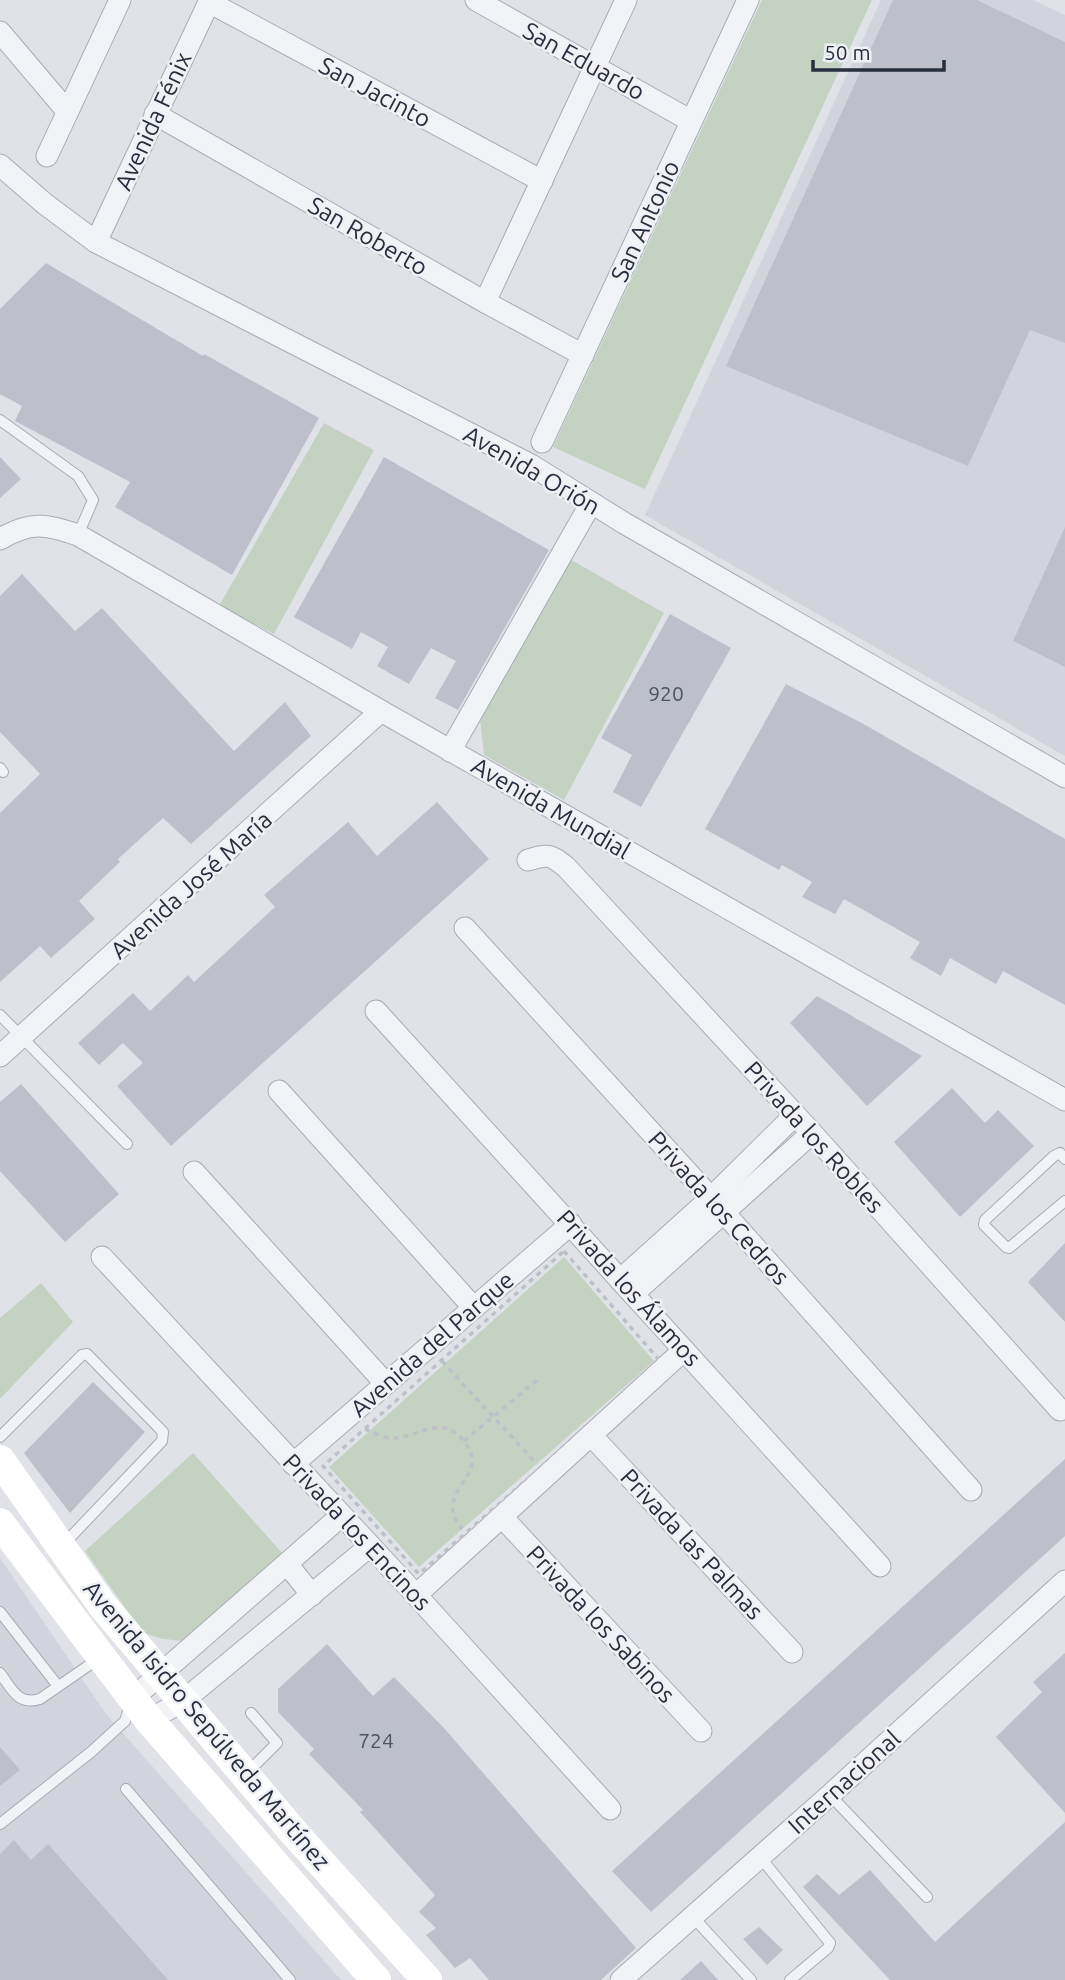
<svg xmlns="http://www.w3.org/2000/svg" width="1065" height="1980" font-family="Ubuntu,sans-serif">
  <rect width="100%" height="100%" fill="#e0e2e8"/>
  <!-- built -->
  <g fill="#d2d4dd">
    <path d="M881,0H1033L1065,15V756L645,515Z"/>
    <path d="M0,1558L106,1714L341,1980H0Z"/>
  </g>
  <!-- green -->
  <g fill="#c3d2c1">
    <path d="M762,0H872L645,489L553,447Z"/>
    <path d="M324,423L374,450L274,634L219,606Z"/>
    <path d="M568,558L664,613L564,800L484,755L480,719Z"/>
    <path d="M564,1257L654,1361L419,1567L329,1467Z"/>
    <path d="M41,1283L73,1322L0,1399V1318Z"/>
    <path d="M193,1453L283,1554L184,1641L163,1639L143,1633L85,1551Z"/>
  </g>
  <!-- building -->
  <g fill="#bdc0cb">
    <path d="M893,0H977L1065,42V343L1030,330L968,466L726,366Z"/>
    <path d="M46,263L203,356L204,354L319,418L232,575L115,507L130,482L15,421L22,406L0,394V309Z"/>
    <path d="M0,457L21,479L0,498Z"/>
    <path d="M384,457L549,550L458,710L435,698L456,661L431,648L409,684L377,666L388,647L361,632L352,649L294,617Z"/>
    <path d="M1065,527V667L1013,641Z"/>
    <path d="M22,574L75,631L102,608L234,751L285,702L311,736L191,844L163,818L118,859L120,862L79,901L95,919L51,958L40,946L0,982V813L40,774L0,732V596Z"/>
    <path d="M670,614L731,648L641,807L613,792L632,755L601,738Z"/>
    <path d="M786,684L860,722L1065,839V1005L1003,971L996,984L950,958L941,976L910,958L920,942L844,899L835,914L802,897L812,882L782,865L779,870L705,829Z"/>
    <path d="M437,802L489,859L171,1146L117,1086L143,1063L123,1043L99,1065L78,1043L133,993L150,1011L188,975L194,982L275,907L264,895L348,822L377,856Z"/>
    <path d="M817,996L922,1056L867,1106L790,1023Z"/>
    <path d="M21,1084L119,1194L65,1242L0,1171V1102Z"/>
    <path d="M952,1088L985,1123L998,1110L1034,1146L960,1217L894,1142Z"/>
    <path d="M1065,1243V1322L1028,1282Z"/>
    <path d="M93,1382L145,1432L70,1513L24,1453Z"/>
    <path d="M1065,1459V1536L651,1912L612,1871Z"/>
    <path d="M327,1644L373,1696L394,1677L443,1727L636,1948L601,1980H489L470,1958L455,1968L426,1935L436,1928L419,1912L435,1895L360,1812L363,1810L309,1754L314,1749L278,1712V1689Z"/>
    <path d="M1065,1653V1813L996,1737L1042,1692L1033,1682Z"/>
    <path d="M0,1747L20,1770L0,1786Z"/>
    <path d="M1065,1822V1980H890L803,1887L817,1874L839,1895L870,1870L935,1942Z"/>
    <path d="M14,1840L31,1860L48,1844L168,1980H0V1854Z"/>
    <path d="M759,1927L783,1950L767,1965L743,1939Z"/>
    <path d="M701,1961L718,1980H680Z"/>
  </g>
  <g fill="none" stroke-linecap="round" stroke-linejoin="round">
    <!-- service casing -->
    <g stroke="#a9acb5" stroke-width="12">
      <g id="service">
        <path d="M0,420L78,476L93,500L78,535"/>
        <path d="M0,768L3,772"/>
        <path d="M0,1015L127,1144"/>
        <path d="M1065,1159L1060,1153L1054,1156L985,1220L984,1225L1006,1247L1009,1248L1065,1201"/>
        <path d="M0,1437L82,1355L87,1354L163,1432L162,1441L63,1545"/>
        <path d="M0,1612L58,1686"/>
        <path d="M0,1673C12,1689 18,1706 40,1699L98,1659"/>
        <path d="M247,1773L277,1743L251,1713"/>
        <path d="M126,1789L290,1980"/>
        <path d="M830,1795L927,1897"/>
        <path d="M0,1824L91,1752L125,1721L131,1702"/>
        <path d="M760,1857L830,1943L828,1948L790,1980"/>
        <path d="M693,1917L751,1980"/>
      </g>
    </g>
    <!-- minor casing -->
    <g stroke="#a9acb5" stroke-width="23">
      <g id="minor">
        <path d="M476,0L691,121"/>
        <path d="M209,2L542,181"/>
        <path d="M0,32L67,111"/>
        <path d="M155,114L485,302L583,355"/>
        <path d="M47,156L120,0"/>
        <path d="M0,165L45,204L96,242L531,465L624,523L1065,777"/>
        <path d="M96,242L210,0"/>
        <path d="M485,302L626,0"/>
        <path d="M542,442L748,0"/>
        <path d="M0,539C31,521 45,524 78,535L381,711L1065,1100"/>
        <path d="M450,751L591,503"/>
        <path d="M528,860C548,854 550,854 566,867L812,1133L1060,1410"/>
        <path d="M465,928L711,1198L971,1490"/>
        <path d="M376,1011L880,1566"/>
        <path d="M0,1056L381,711"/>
        <path d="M279,1091L474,1308"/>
        <path d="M194,1172L386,1384"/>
        <path d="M102,1257L416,1595L610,1809"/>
        <path d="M620,1280L711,1198L795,1115"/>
        <path d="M633,1294L812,1133"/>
        <path d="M591,1435L792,1652"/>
        <path d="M293,1464L571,1224"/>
        <path d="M502,1517L701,1731"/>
        <path d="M287,1564L312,1595"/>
        <path d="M416,1595L684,1350"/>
        <path d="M132,1699L341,1516"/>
        <path d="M149,1720L183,1701L370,1546"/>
        <path d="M621,1980L830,1795L1065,1581"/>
      </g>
    </g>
    <!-- path -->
    <g stroke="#bec0c7" stroke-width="3.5" stroke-dasharray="5 5" stroke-linecap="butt">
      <path d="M564,1251L661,1362L419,1574L323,1466Z"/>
      <path d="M442,1361L534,1461"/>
      <path d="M365,1429C373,1432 383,1438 391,1438C422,1438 443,1409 468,1447C488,1478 431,1492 462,1529"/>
      <path d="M464,1441L537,1380"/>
    </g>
    <!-- service -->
    <use href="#service" stroke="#f2f3f7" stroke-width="10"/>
    <!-- minor -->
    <use href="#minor" stroke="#f2f3f7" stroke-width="21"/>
    <!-- secondary -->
    <g stroke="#fff" stroke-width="30">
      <path d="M0,1460L103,1606L295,1834L427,1980"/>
      <path d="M0,1523L149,1720L376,1980"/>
    </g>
  </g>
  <g text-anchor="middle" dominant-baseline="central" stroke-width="5" stroke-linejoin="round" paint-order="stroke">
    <!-- number labels -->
    <g font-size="21" fill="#4e5262">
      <text x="666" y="693">920</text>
      <text x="376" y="1740">724</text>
    </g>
    <!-- street labels -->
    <g font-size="24" fill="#292e3f" stroke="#eff1f6">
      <text transform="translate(584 61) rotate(29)">San Eduardo</text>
      <text transform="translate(375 92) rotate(28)">San Jacinto</text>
      <text transform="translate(153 121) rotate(-65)">Avenida Fénix</text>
      <text transform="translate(645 221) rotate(-65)">San Antonio</text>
      <text transform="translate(368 236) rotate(30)">San Roberto</text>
      <text transform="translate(532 470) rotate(30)">Avenida Orión</text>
      <text transform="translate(551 808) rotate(30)">Avenida Mundial</text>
      <text transform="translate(191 885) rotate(-42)">Avenida José María</text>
      <text transform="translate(814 1137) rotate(48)">Privada los Robles</text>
      <text transform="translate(719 1208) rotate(48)">Privada los Cedros</text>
      <text transform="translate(629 1288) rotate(48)">Privada los Álamos</text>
      <text transform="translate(432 1344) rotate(-41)">Avenida del Parque</text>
      <text transform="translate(357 1532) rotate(47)">Privada los Encinos</text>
      <text transform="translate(692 1544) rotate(47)">Privada las Palmas</text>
      <text transform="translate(601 1624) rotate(47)">Privada los Sabinos</text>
      <text transform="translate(207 1725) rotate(50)">Avenida Isidro Sepúlveda Martínez</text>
      <text transform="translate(844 1782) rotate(-42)">Internacional</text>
    </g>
  </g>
  <!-- scale -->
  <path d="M813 60v10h131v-10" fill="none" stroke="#292e3f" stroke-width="3.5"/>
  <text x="824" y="60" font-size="21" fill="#292e3f" stroke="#eff1f6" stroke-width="5" paint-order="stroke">50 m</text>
</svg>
